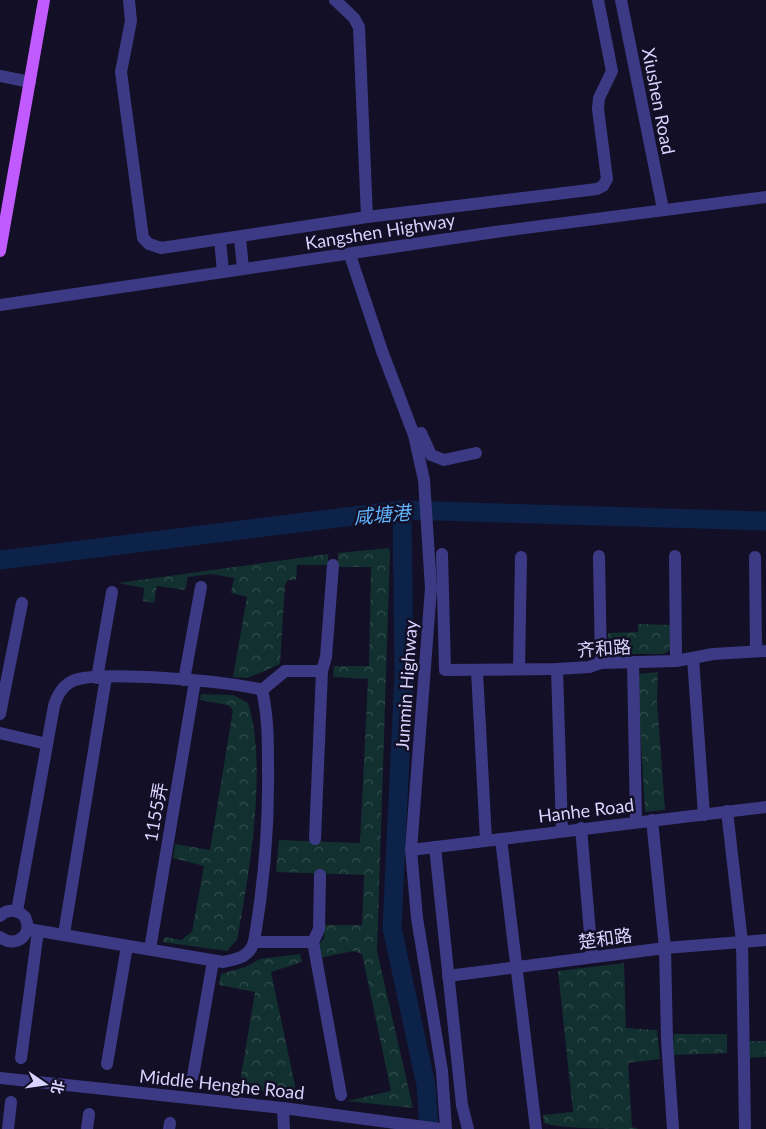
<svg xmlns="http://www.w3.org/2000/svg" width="766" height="1129" font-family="Lato,'Noto Sans SC',sans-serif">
  <defs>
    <pattern id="park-crowns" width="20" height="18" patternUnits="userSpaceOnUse" patternTransform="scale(1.25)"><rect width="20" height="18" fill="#12302f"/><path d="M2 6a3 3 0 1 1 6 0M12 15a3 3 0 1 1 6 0" fill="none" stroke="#344d4e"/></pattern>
  </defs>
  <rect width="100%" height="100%" fill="#130f26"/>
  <!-- park -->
  <g fill="url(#park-crowns)">
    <path d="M389,548L390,553L377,951L413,1108L347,1101L391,1091L362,954L353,951L320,958L317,946L324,939V925H362L364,875L276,872L279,840L360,843L368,679L333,677L334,666H369L371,567H338V553Z"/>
    <path d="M328,554V565H297L296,580H288L285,585L280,664L248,678L233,677L247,597L231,593L234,578L212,574L188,577L185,590L157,586L154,603L143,601L144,588L118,583Z"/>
    <path d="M638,624L670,625V650L664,654H609L608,633L638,632Z"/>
    <path d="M658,672L657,701L665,810L645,812L637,674Z"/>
    <path d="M201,694L233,695L248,703C268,764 249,877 237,940L227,951L162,942L165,937L181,940L192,932L204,866L173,858L175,844L210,850L233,710L228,705L200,700Z"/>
    <path d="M300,954L302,962L271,972L297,1095L239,1088L255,992L219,985L221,974L245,967L260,959Z"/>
    <path d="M624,963L626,1028L657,1030L660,1059L628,1063L632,1127L639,1129C619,1129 560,1129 544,1123L543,1115L573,1112L558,971Z"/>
    <path d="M674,1034H727V1053L672,1055Z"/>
    <path d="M748,1041H766V1057L748,1058Z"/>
  </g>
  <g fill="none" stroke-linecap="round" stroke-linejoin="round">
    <!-- river -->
    <g stroke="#0c2248" stroke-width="19">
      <path d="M402,510L404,673L392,928L426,1085L429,1129"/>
      <path d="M0,560L402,510L766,521"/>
    </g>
    <!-- minor -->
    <g stroke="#3d3a85" stroke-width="12">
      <path d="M129,0L131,21L121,72L143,238L149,244L161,248L367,217L597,189L603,186L607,179L598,109L599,98L612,71L598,0"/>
      <path d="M335,0L354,18L359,27L367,217"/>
      <path d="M621,0L663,209"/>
      <path d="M0,76L30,82"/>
      <path d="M240,238L243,268"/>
      <path d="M220,240L223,271"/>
      <path d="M350,255L382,351L414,435L424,480L431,588L411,850L417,918L442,1071L446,1129"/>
      <path d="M0,305L495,232L766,197"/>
      <path d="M414,435L421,433L431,455L444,460L476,453"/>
      <path d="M442,554L445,670L557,669L589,667L601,663L676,661L713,654L766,651"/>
      <path d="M599,556L601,663"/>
      <path d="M675,556L676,661"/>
      <path d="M755,557L756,651"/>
      <path d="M693,658L704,815"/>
      <path d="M633,663L636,821"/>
      <path d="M519,669L521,557"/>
      <path d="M557,669L562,831"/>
      <path d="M477,671L486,840"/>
      <path d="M97,678L112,592"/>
      <path d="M184,680L201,587"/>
      <path d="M262,690L285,671H322"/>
      <path d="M0,714L22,603"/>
      <path d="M0,733L47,744"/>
      <path d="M727,811L742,942L745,1129"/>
      <path d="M652,820L665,948L667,1040L673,1129"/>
      <path d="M581,828L592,957"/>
      <path d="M315,839L322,671L326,657L333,565"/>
      <path d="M501,839L536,1129"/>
      <path d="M435,847L462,1105L468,1129"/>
      <path d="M411,850L766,807"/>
      <path d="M17,911L54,706C57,695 64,684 75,680C103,671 233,681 262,690C268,716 268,740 268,766C269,825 264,884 254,942C249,957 238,959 223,962L28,929"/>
      <path d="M0,916C8,908 18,910 25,917C34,935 15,949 0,937"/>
      <path d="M64,934L106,677"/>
      <path d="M254,942H313L341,1095"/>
      <path d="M313,942L319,929L320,875"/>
      <path d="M150,949L195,681"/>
      <path d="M448,976L665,948L766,940"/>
      <path d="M21,1058L38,931"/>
      <path d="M107,1064L127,946"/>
      <path d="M193,1076L213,961"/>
      <path d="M0,1078L283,1108L440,1129"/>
      <path d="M283,1108L284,1129"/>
      <path d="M8,1129L11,1102"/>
      <path d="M87,1129L89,1114"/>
      <path d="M169,1129L170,1123"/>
    </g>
    <!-- major -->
    <path stroke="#c25bff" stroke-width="12" d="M0,251L44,0"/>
  </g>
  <g text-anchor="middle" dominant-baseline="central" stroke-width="5" stroke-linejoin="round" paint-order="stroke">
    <!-- street labels -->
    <g font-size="18" fill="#d9d4ff" stroke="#130f26">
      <text transform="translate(659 101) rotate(79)">Xiushen Road</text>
      <text transform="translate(380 231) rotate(-9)">Kangshen Highway</text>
      <text transform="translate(604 648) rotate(-4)">齐和路</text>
      <text transform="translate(406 685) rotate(-86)">Junmin Highway</text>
      <text transform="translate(586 810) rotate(-7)">Hanhe Road</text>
      <text transform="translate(155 812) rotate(-80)">1155弄</text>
      <text transform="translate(605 938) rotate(-8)">楚和路</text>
      <text transform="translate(222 1084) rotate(6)">Middle Henghe Road</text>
    </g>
    <!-- water labels -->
    <g font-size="19" font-style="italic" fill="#62b6ff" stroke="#130f26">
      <text transform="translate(382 514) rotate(-5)">咸塘港</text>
    </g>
  </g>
  <!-- north arrow -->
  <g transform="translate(45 1084) rotate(103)" stroke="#130f26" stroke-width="4" paint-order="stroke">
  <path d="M0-4L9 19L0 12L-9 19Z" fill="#d9d4ff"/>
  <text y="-8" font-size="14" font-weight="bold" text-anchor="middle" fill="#d9d4ff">北</text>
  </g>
</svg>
